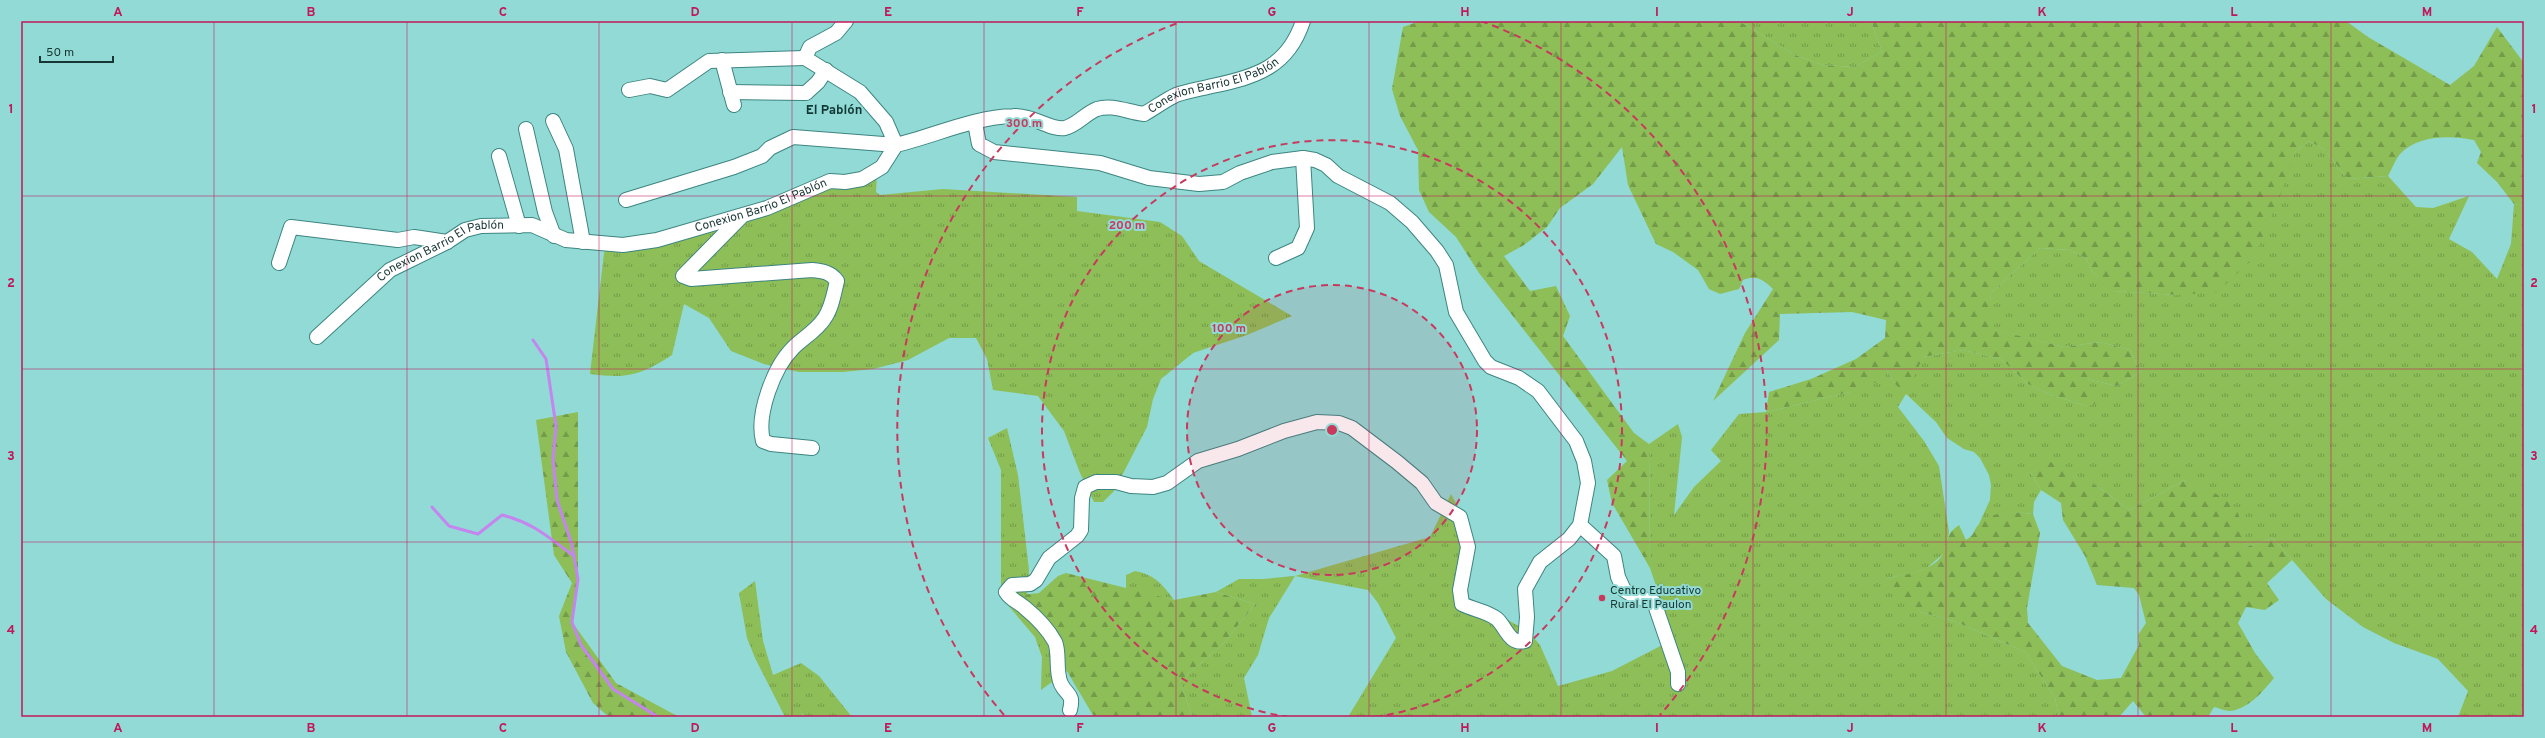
<svg xmlns="http://www.w3.org/2000/svg" width="2545" height="738" font-family="Overpass,sans-serif">
  <defs>
    <pattern id="grass-tufts" width="24" height="20" patternUnits="userSpaceOnUse"><rect width="24" height="20" fill="#8ebe57"/><path d="M3 7l-1-3M5 7V3M7 7l1-3M15 17l-1-3M17 17v-4M19 17l1-3" fill="none" stroke="#739b49"/></pattern>
    <pattern id="forest-firs" width="22" height="20" patternUnits="userSpaceOnUse"><rect width="22" height="20" fill="#8ebe57"/><path d="M5 1l3.5 6h-7zM16 11l3.5 6h-7z" fill="#739b49"/></pattern>
  </defs>
  <rect width="100%" height="100%" fill="#91dad5"/>
  <!-- grass -->
  <g fill="url(#grass-tufts)">
    <path d="M1739,21H1871L1882,52L1854,67L1823,65L1795,55Z"/>
    <path d="M2309,141L2324,149L2348,179L2388,176L2416,207L2433,208L2469,196L2449,239L2472,252L2497,279L2511,244L2514,204L2524,206V717H2458L2468,691L2438,659L2394,643L2363,627L2326,599L2273,538L2246,547L2240,533V519L2185,480L2130,510L2095,485L2031,473L2041,490L2034,502L2033,514C2010,511 1999,513 1979,524L1990,500L1991,485L1989,475L1980,458L1974,452L1964,449L1947,438L1936,422L1906,394L1898,407L1924,441L1939,466L1949,532L1944,553L1927,568L1911,574L1887,578L1920,612L1954,621L2025,652L2055,698L2059,717H1348L1396,638L1378,603L1368,590L1295,576L1269,618L1258,655L1244,678L1252,717H1192L1180,681L1224,643L1255,604L1216,592L1239,579H1263L1295,576L1430,537L1451,494L1464,518L1469,605L1485,607L1529,632L1540,645L1558,686L1612,671L1674,639L1650,568L1649,444L1678,424L1682,437L1674,515L1694,487L1721,461L1711,450L1739,414L1766,412L1850,392L1886,368L1894,383L1923,357L1963,350L2001,359L2028,384L2051,395L2087,406V379L2117,386L2140,372L2130,350L2100,342L2064,347L1994,330L1989,311L1991,293L2040,248L2070,250L2086,258L2092,271L2114,291L2177,295L2269,221L2295,152Z"/>
    <path d="M877,173L876,192L880,195L943,189L1077,197V211L1160,222L1182,236L1199,261L1292,316L1247,335L1193,353L1161,379L1153,399L1147,427L1114,491L1103,502H1094L1080,473L1064,431L1038,396L993,390L987,359L976,338H949L908,360L873,369L843,372H799L764,364L731,351L709,318L684,304L672,355C641,375 628,379 590,374L604,253L611,242L641,239Z"/>
    <path d="M1007,428L1018,475L1029,570L1027,596L1002,597L1035,624L1067,671L1041,690L1042,657L1035,637L1001,597V470L988,438Z"/>
    <path d="M1135,571C1155,575 1162,584 1174,600L1126,589V575Z"/>
    <path d="M755,581L763,641L773,675L801,663L819,676L852,717H804L801,711L803,717H785L755,658L747,638L739,593Z"/>
  </g>
  <!-- forest -->
  <g fill="url(#forest-firs)">
    <path d="M1420,21H1739L1795,55L1823,65L1854,67L1882,52L1871,21H2346L2368,37L2450,85L2474,66L2497,27L2524,63V206L2514,204L2497,182L2477,163L2481,152L2474,140C2451,135 2417,135 2400,154C2395,160 2392,169 2388,176L2348,179L2324,149L2309,141L2295,152L2280,196L2253,259L2217,292L2177,295L2113,291L2092,271L2086,258L2070,250L2040,248L1991,293L1990,307L1995,330L2064,347L2100,342L2130,350L2140,372L2117,386L2087,379L2088,390L2094,395L2095,404L2087,406L2051,395L2028,384L2001,359L1963,350L1923,357L1906,394L1894,383L1886,368L1877,382L1850,392L1766,412L1769,392L1811,379L1856,359L1885,338L1886,320L1852,312L1780,314L1779,340L1713,401L1745,333L1773,289C1763,279 1756,275 1743,280L1739,289L1720,294L1709,289L1698,270L1673,252L1656,244L1628,185L1622,147L1593,184L1560,208L1547,227L1524,245L1504,256L1530,291L1556,286L1570,316L1563,336L1634,433L1649,444L1650,568L1612,503L1607,480L1627,461L1479,273L1456,237L1429,212L1419,190L1418,150L1400,116L1392,89L1403,27Z"/>
    <path d="M578,412V579L572,622L616,683L679,717H609L593,703L566,652L559,616L572,583L554,555L536,420Z"/>
    <path d="M2043,458L2095,485L2130,510L2185,480C2203,489 2235,497 2240,519C2243,530 2241,535 2246,547L2273,538L2292,560L2267,583L2279,600L2265,610L2246,607L2238,623L2255,653L2274,678C2263,691 2249,709 2230,711C2225,711 2219,708 2214,707L2208,717H2146L2133,701L2119,717H2059L2055,698L2025,652L1954,621L1920,612L1899,596L1887,578C1904,575 1937,571 1944,551C1949,538 1946,534 1959,525L1966,540C1976,534 1973,530 1979,524C1992,510 2017,512 2033,514L2040,533L2027,608L2028,623L2062,666L2097,680L2121,678L2139,645L2138,635L2146,623L2139,595L2134,588L2097,585L2085,556L2063,520L2061,503L2041,490L2031,473Z"/>
    <path d="M1066,573L1174,600L1216,592L1255,604L1224,643L1180,681L1192,717H1094L1061,661L1035,624L1001,597L1039,593L1058,576Z"/>
  </g>
  <g fill="none" stroke-linecap="round" stroke-linejoin="round">
    <!-- stream -->
    <g stroke="#c485ef" stroke-width="3">
      <path d="M533,340L546,359L556,426L553,459L557,500L572,545L578,579L572,622L581,645L613,689L658,717"/>
      <path d="M432,507L449,526L478,534L502,515C534,523 548,537 574,556"/>
    </g>
    <!-- minor casing -->
    <g stroke="#3d8581" stroke-width="16">
      <g id="minor">
        <path d="M722,60L734,105"/>
        <path d="M629,90L650,86L667,90L709,61L805,58"/>
        <path d="M730,92L806,93L818,82L826,70"/>
        <path d="M553,121L566,149L583,242"/>
        <path d="M975,123L979,144L994,152L1100,163L1149,178L1199,184L1223,182L1240,173L1272,162L1303,158L1315,160L1326,165L1338,176L1390,203L1412,222L1437,251L1446,265L1456,312L1485,361L1491,367L1519,378L1538,391L1576,441L1584,461L1588,483L1580,525L1569,539L1540,562L1525,589L1527,617L1525,641C1509,645 1506,627 1497,619C1487,611 1474,610 1462,604L1460,590L1468,547L1460,517L1436,503L1422,483L1397,462L1352,428L1339,423L1317,422L1284,431L1238,449L1198,461L1167,483L1153,487L1131,486L1116,482H1096L1085,487L1082,498L1081,530L1077,536L1049,558L1036,580L1030,584L1012,585L1006,592C1011,600 1017,601 1024,607C1035,616 1048,629 1055,642C1060,653 1055,671 1061,684C1067,696 1074,693 1070,710"/>
        <path d="M526,129L545,212L554,236"/>
        <path d="M499,156L519,226"/>
        <path d="M626,200L734,167L762,156L770,148L793,137L896,145L886,122L860,92L805,58L810,47L836,33L846,21"/>
        <path d="M741,217L683,276L691,279L812,270C822,271 831,272 837,281C834,293 832,308 824,319C816,331 803,338 793,348C774,367 756,414 763,441L771,444L812,448"/>
        <path d="M1276,258L1298,248L1307,228L1303,158"/>
        <path d="M279,263L291,227L398,240L414,237L447,242"/>
        <path id="s1" d="M317,337L390,270L447,242L465,230L481,226L532,225L566,240L623,245L657,240L767,208L830,181L845,182L862,179L882,167L896,145C934,136 974,117 1013,116C1032,115 1053,131 1065,128C1077,125 1086,113 1097,109C1112,104 1128,112 1144,114C1155,108 1165,100 1176,95C1187,91 1200,89 1212,86C1256,77 1288,67 1303,21"/>
        <path d="M1580,525L1614,556L1618,577L1624,590L1634,596L1654,602L1678,672V684"/>
      </g>
    </g>
    <!-- minor -->
    <use href="#minor" stroke="#fff" stroke-width="14"/>
  </g>
  <!-- grid -->
  <path fill="none" stroke="#c2185b" stroke-width="1" stroke-opacity="0.55" d="M214,21V717M407,21V717M599,21V717M792,21V717M984,21V717M1176,21V717M1369,21V717M1561,21V717M1753,21V717M1946,21V717M2138,21V717M2331,21V717M21,196H2524M21,369H2524M21,542H2524"/>
  <!-- distance rings -->
  <circle cx="1332" cy="430" r="145" fill="#c8395d" fill-opacity=".12"/>
  <g fill="none" stroke="#c8395d" stroke-width="2" stroke-dasharray="7 5">
    <circle cx="1332" cy="430" r="145"/>
    <path d="M1289 717A290 290 0 1 1 1375 717"/>
    <path d="M1004 715A435 435 0 0 1 1183 21M1481 21A435 435 0 0 1 1660 715"/>
  </g>
  <!-- markers -->
  <circle fill="#c8395d" stroke="#91dad5" stroke-width="1.5" cx="1602" cy="598" r="4"/>
  <g text-anchor="middle" dominant-baseline="central" stroke-width="4" stroke-linejoin="round" paint-order="stroke">
    <!-- street labels -->
    <g font-size="12" fill="#183634" stroke="#91dad5">
      <text stroke="none"><textPath href="#s1" startOffset="981">Conexion Barrio El Pablón</textPath></text>
      <text stroke="none"><textPath href="#s1" startOffset="490">Conexion Barrio El Pablón</textPath></text>
      <text stroke="none"><textPath href="#s1" startOffset="154">Conexion Barrio El Pablón</textPath></text>
    </g>
    <!-- poi labels -->
    <g font-size="12" fill="#183634" stroke="#91dad5" text-anchor="start">
      <text x="1610" y="591">Centro Educativo<tspan x="1610" dy="14">Rural El Paulon</tspan></text>
    </g>
    <!-- neighbourhood labels -->
    <g font-size="13" font-weight="bold" fill="#113836" stroke="#91dad5">
      <text x="834" y="111">El Pablón</text>
    </g>
  </g>
  <circle cx="1332" cy="430" r="6" fill="#c8395d" stroke="#91dad5" stroke-width="2"/>
  <g font-size="12" text-anchor="middle" font-weight="bold" fill="#c8395d" stroke="#91dad5" stroke-width="4" stroke-linejoin="round" paint-order="stroke">
    <text x="1024" y="127">300 m</text>
    <text x="1127" y="229">200 m</text>
    <text x="1229" y="332">100 m</text>
  </g>
  <!-- border -->
  <rect width="2545" height="738" fill="none" stroke="#91dad5" stroke-width="44"/>
  <!-- scale -->
  <path d="M40 56v6h73v-6" fill="none" stroke="#183634" stroke-width="2"/>
  <text x="46" y="56" font-size="12" fill="#183634" stroke="#91dad5" stroke-width="3" paint-order="stroke">50 m</text>
  <rect x="22" y="22" width="2501" height="694" fill="none" stroke="#c2185b" stroke-width="1.5"/>
  <g font-size="13" text-anchor="middle" font-weight="bold" fill="#c2185b">
    <text x="118" y="16">A</text>
    <text x="311" y="16">B</text>
    <text x="503" y="16">C</text>
    <text x="695" y="16">D</text>
    <text x="888" y="16">E</text>
    <text x="1080" y="16">F</text>
    <text x="1272" y="16">G</text>
    <text x="1465" y="16">H</text>
    <text x="1657" y="16">I</text>
    <text x="1850" y="16">J</text>
    <text x="2042" y="16">K</text>
    <text x="2234" y="16">L</text>
    <text x="2427" y="16">M</text>
    <text x="11" y="113">1</text>
    <text x="2534" y="113">1</text>
    <text x="11" y="287">2</text>
    <text x="2534" y="287">2</text>
    <text x="11" y="460">3</text>
    <text x="2534" y="460">3</text>
    <text x="11" y="634">4</text>
    <text x="2534" y="634">4</text>
    <text x="118" y="732">A</text>
    <text x="311" y="732">B</text>
    <text x="503" y="732">C</text>
    <text x="695" y="732">D</text>
    <text x="888" y="732">E</text>
    <text x="1080" y="732">F</text>
    <text x="1272" y="732">G</text>
    <text x="1465" y="732">H</text>
    <text x="1657" y="732">I</text>
    <text x="1850" y="732">J</text>
    <text x="2042" y="732">K</text>
    <text x="2234" y="732">L</text>
    <text x="2427" y="732">M</text>
  </g>
</svg>
